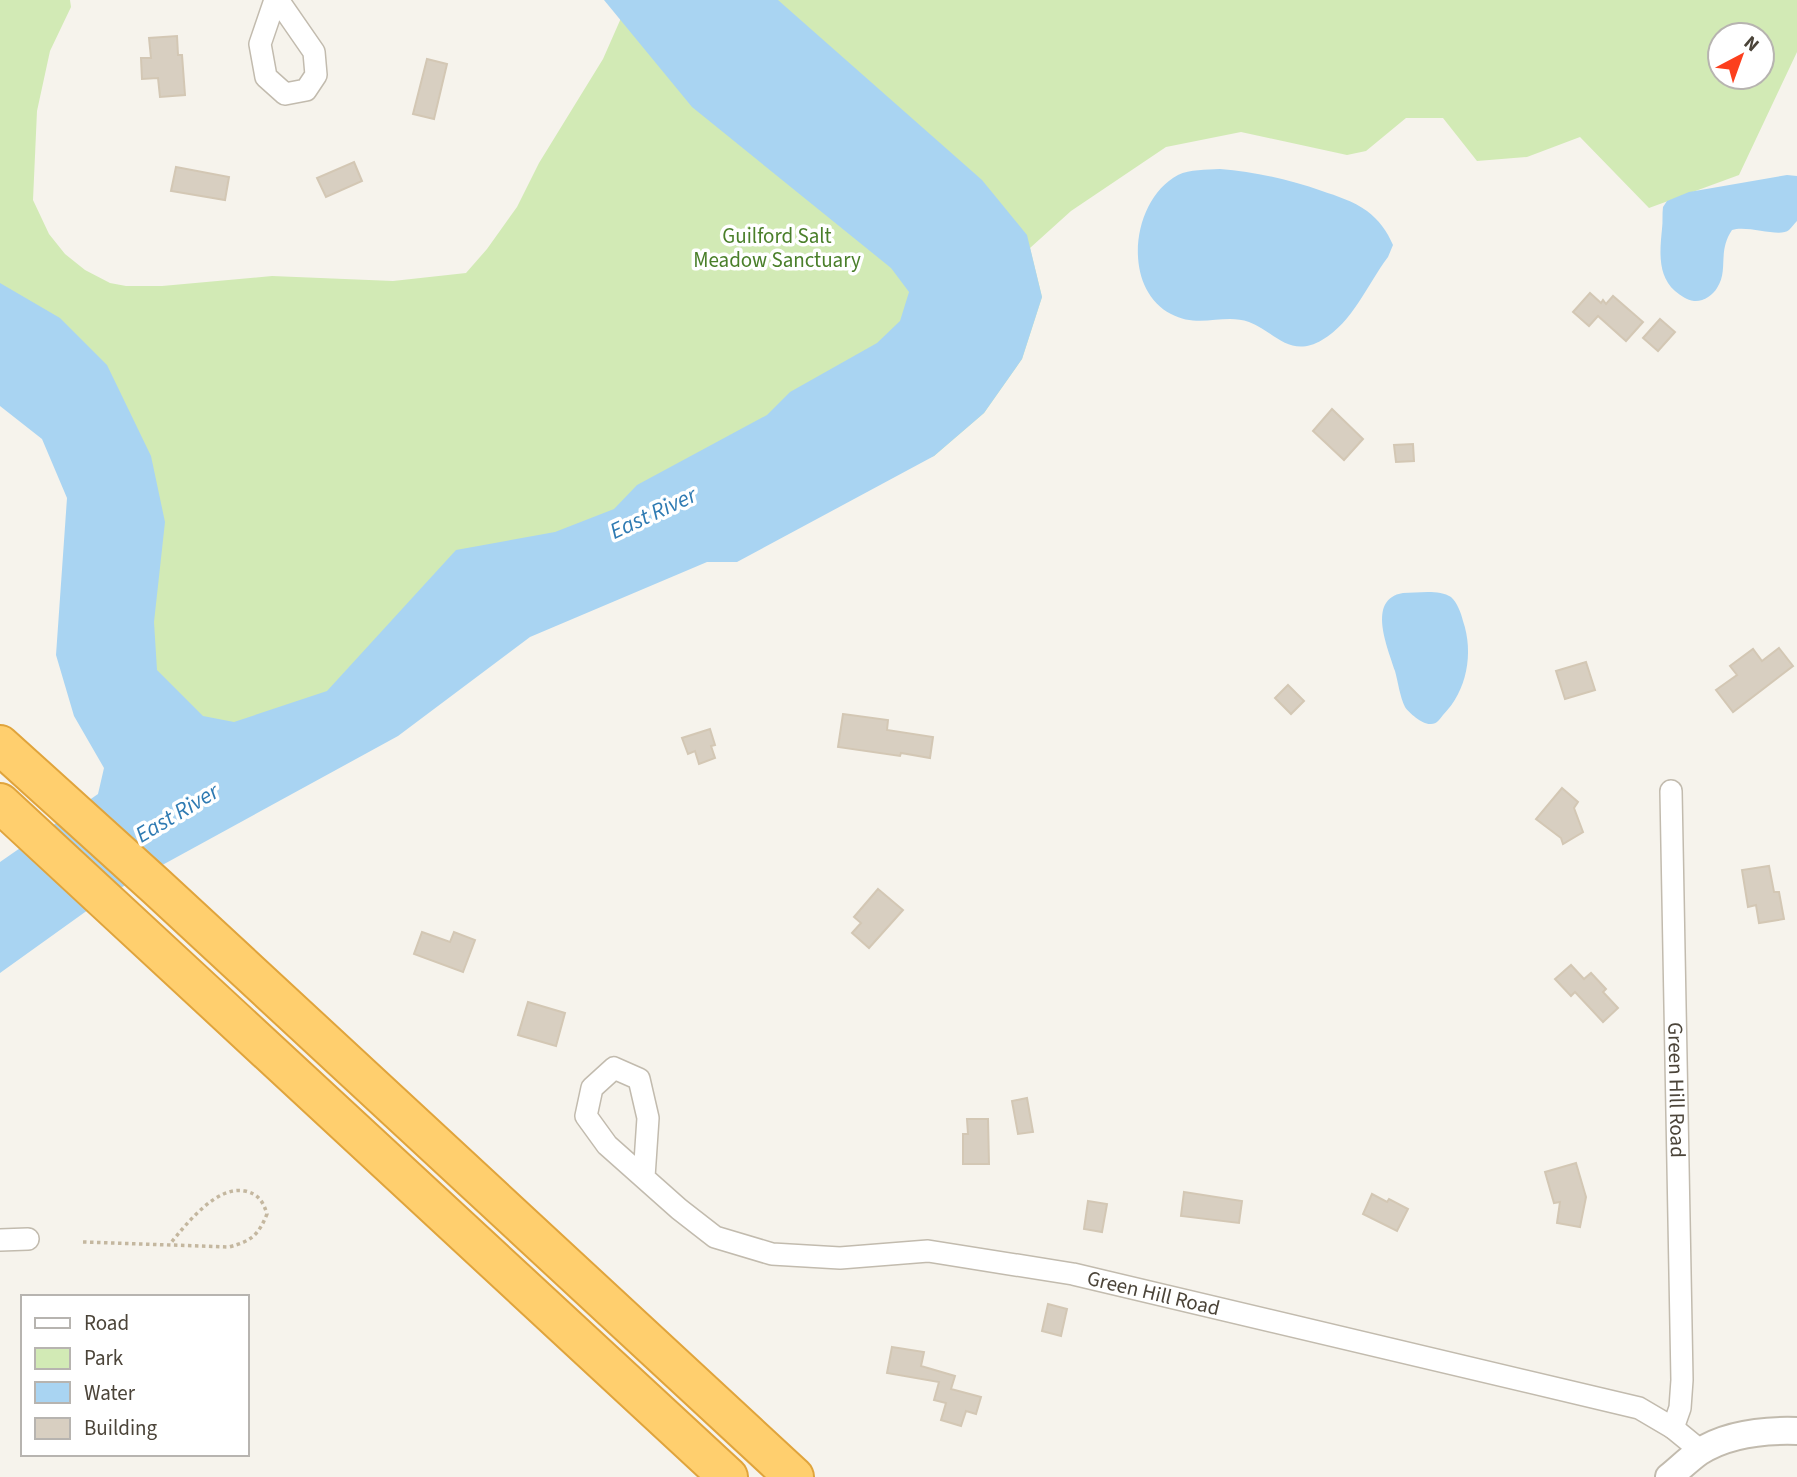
<svg xmlns="http://www.w3.org/2000/svg" width="1797" height="1477" font-family="'Source Sans 3',sans-serif">
  <rect width="100%" height="100%" fill="#f6f3ec"/>
  <!-- green -->
  <path fill="#d2eab5" fill-rule="evenodd" d="M0,0H70L71,7L50,51L37,111L33,200L49,234L65,254L85,270L110,283L126,286H162L272,276L393,281L466,273L487,249L517,207L539,163L603,59L629,0H1797V52L1739,175L1649,208L1580,137L1527,157L1477,161L1443,118H1406L1366,151L1347,155L1241,132L1166,147L1071,211L1030,248L1042,297L1022,359L984,413L934,456L650,552L203,804L101,526L0,359ZM1720,35H1762V77H1720Z"/>
  <!-- water -->
  <g fill="#a9d4f2">
    <path d="M604,0H778L982,180L1027,235L1042,297L1022,359L984,413L934,456L737,562H707L530,637L398,736L113,892L0,973V862L98,794L104,768L74,716L56,655L67,498L42,439L0,406V283L60,318L107,365L151,456L165,522L154,622L157,670L203,716L234,722L327,691L456,550L555,532L614,509L637,485L767,415L790,392L877,343L900,321L909,292L891,268L692,107Z"/>
    <path d="M1220,169C1255,172 1288,179 1322,191C1337,196 1353,201 1367,211C1379,220 1387,231 1393,245L1388,257C1367,285 1353,322 1322,340C1290,359 1275,332 1249,322C1224,313 1199,329 1171,314C1121,288 1131,200 1178,175C1190,169 1206,170 1220,169Z"/>
    <path d="M1787,175L1797,176V221C1794,224 1792,227 1789,230C1780,238 1748,225 1732,230C1717,252 1729,270 1717,288C1713,295 1703,302 1694,301C1687,300 1681,296 1675,291C1657,275 1660,250 1662,229C1663,222 1662,214 1663,207L1667,201L1689,192Z"/>
    <path d="M1403,593C1417,593 1439,589 1451,597C1457,602 1461,613 1463,621C1474,653 1467,691 1443,715C1440,719 1437,724 1431,724C1423,725 1409,713 1405,707C1400,697 1398,682 1395,671C1388,648 1366,599 1403,593Z"/>
  </g>
  <!-- building -->
  <g fill="#d8cfc1" stroke="#d3c7b4" stroke-width="2">
    <path d="M177,36L178,55H182L185,95L160,97L158,78L142,79L141,58H151L149,38Z"/>
    <path d="M427,59L447,64L434,119L413,114Z"/>
    <path d="M354,162L362,181L326,197L317,178Z"/>
    <path d="M176,167L229,177L225,200L171,191Z"/>
    <path d="M1590,293L1601,303L1603,300L1606,304L1613,296L1643,322L1626,341L1598,316L1589,326L1573,312Z"/>
    <path d="M1660,319L1675,332L1658,351L1643,338Z"/>
    <path d="M1332,409L1363,439L1344,460L1313,431Z"/>
    <path d="M1413,444L1414,461L1396,462L1394,445Z"/>
    <path d="M1779,648L1793,666L1733,712L1716,690L1737,675L1730,666L1753,649L1762,661Z"/>
    <path d="M1586,662L1595,690L1565,699L1556,671Z"/>
    <path d="M1288,685L1304,701L1291,714L1275,698Z"/>
    <path d="M843,714L888,720L887,730L933,737L930,758L901,753L900,756L838,747Z"/>
    <path d="M710,729L715,745L711,746L715,758L699,764L695,751L688,754L682,738Z"/>
    <path d="M1562,788L1578,802L1574,808L1583,832L1563,844L1561,838L1536,819Z"/>
    <path d="M1769,866L1774,892H1779L1784,919L1759,923L1756,905L1748,907L1742,870Z"/>
    <path d="M878,889L903,910L869,948L852,933L861,923L854,917Z"/>
    <path d="M422,932L450,942L454,932L475,940L463,972L414,954Z"/>
    <path d="M1571,965L1584,979L1591,973L1606,989L1603,992L1618,1008L1603,1022L1575,992L1571,996L1555,979Z"/>
    <path d="M528,1002L565,1013L556,1046L518,1035Z"/>
    <path d="M1027,1098L1033,1132L1018,1134L1012,1101Z"/>
    <path d="M967,1119H988L989,1164H963V1134H968Z"/>
    <path d="M1576,1163L1586,1197L1580,1227L1557,1223L1560,1202L1554,1203L1545,1172Z"/>
    <path d="M1184,1192L1242,1201L1239,1223L1181,1216Z"/>
    <path d="M1372,1194L1387,1202L1389,1199L1408,1209L1397,1231L1363,1214Z"/>
    <path d="M1088,1201L1107,1204L1102,1232L1084,1229Z"/>
    <path d="M1048,1304L1067,1309L1061,1336L1042,1331Z"/>
    <path d="M892,1347L924,1352L921,1366L955,1376L951,1389L981,1397L976,1414L966,1411L961,1426L941,1420L946,1403L934,1400L939,1382L887,1373Z"/>
  </g>
  <g fill="none" stroke-linecap="round" stroke-linejoin="round">
    <!-- minor casing -->
    <g stroke="#c2bbae" stroke-width="24">
      <g id="minor">
        <path d="M275,0L260,44L266,77L285,94L306,90L316,75L314,52L278,0"/>
        <path id="s1" d="M1671,791L1682,1380L1680,1408L1673,1428"/>
        <path id="s2" d="M644,1177L648,1118L639,1079L614,1068L592,1088L586,1116L607,1145L679,1209L715,1237L772,1254L840,1258L928,1251L1073,1274L1639,1408L1673,1428L1701,1451"/>
        <path d="M0,1240L28,1239"/>
      </g>
    </g>
    <!-- tertiary casing -->
    <g stroke="#c2bbae" stroke-width="30">
      <path id="tertiary" d="M1669,1477C1679,1469 1689,1459 1699,1452C1727,1434 1765,1430 1797,1431"/>
    </g>
    <!-- motorway casing -->
    <g stroke="#e0a43c" stroke-width="42">
      <g id="motorway">
        <path d="M0,745L157,887L794,1477"/>
        <path d="M0,803L728,1477"/>
      </g>
    </g>
    <!-- path -->
    <path stroke="#c4b79f" stroke-width="3.5" stroke-dasharray="3.5 3.5" stroke-linecap="butt" d="M83,1242L229,1247C251,1241 258,1236 267,1214C263,1201 258,1194 245,1191C217,1185 186,1224 170,1244"/>
    <!-- minor -->
    <use href="#minor" stroke="#fff" stroke-width="21"/>
    <!-- tertiary -->
    <use href="#tertiary" stroke="#fff" stroke-width="26"/>
    <!-- motorway -->
    <use href="#motorway" stroke="#ffcf6e" stroke-width="38"/>
  </g>
  <g text-anchor="middle" dominant-baseline="central" stroke-width="7" stroke-linejoin="round" paint-order="stroke">
    <!-- park labels -->
    <g font-size="21" fill="#4a7f2a" stroke="#fff">
      <text x="777" y="236">Guilford Salt<tspan x="777" dy="24">Meadow Sanctuary</tspan></text>
    </g>
    <!-- street labels -->
    <g font-size="21" fill="#4b4439" stroke="#fff">
      <text stroke="none"><textPath href="#s1" startOffset="299">Green Hill Road</textPath></text>
      <text stroke="none"><textPath href="#s2" startOffset="808">Green Hill Road</textPath></text>
    </g>
    <!-- water labels -->
    <g font-size="23" font-style="italic" fill="#2e7ab2" stroke="#fff">
      <text transform="translate(653 513) rotate(-25)">East River</text>
      <text transform="translate(177 813) rotate(-31)">East River</text>
    </g>
  </g>
  <!-- legend -->
  <rect x="21" y="1295" width="228" height="161" fill="#ffffff" stroke="#b7b4b0" stroke-width="2"/>
  <rect x="35" y="1318" width="35" height="10" fill="#ffffff" stroke="#b7b4b0" stroke-width="2"/>
  <text x="84" y="1330" font-size="21" fill="#4b4439">Road</text>
  <rect x="35" y="1348" width="35" height="21" fill="#d2eab5" stroke="#b7b4b0" stroke-width="2"/>
  <text x="84" y="1365" font-size="21" fill="#4b4439">Park</text>
  <rect x="35" y="1382" width="35" height="21" fill="#a9d4f2" stroke="#b7b4b0" stroke-width="2"/>
  <text x="84" y="1400" font-size="21" fill="#4b4439">Water</text>
  <rect x="35" y="1418" width="35" height="21" fill="#d8cfc1" stroke="#b7b4b0" stroke-width="2"/>
  <text x="84" y="1435" font-size="21" fill="#4b4439">Building</text>
  <!-- north arrow -->
  <g transform="translate(1741 56) rotate(41)"><circle r="33" fill="#ffffff" stroke="#b7b4b0" stroke-width="2"/>
  <path d="M0-5L12 26L0 18L-12 26Z" fill="#fc3f1d"/>
  <text y="-10" font-size="19" font-weight="bold" text-anchor="middle" fill="#4b4439">N</text>
  </g>
</svg>
